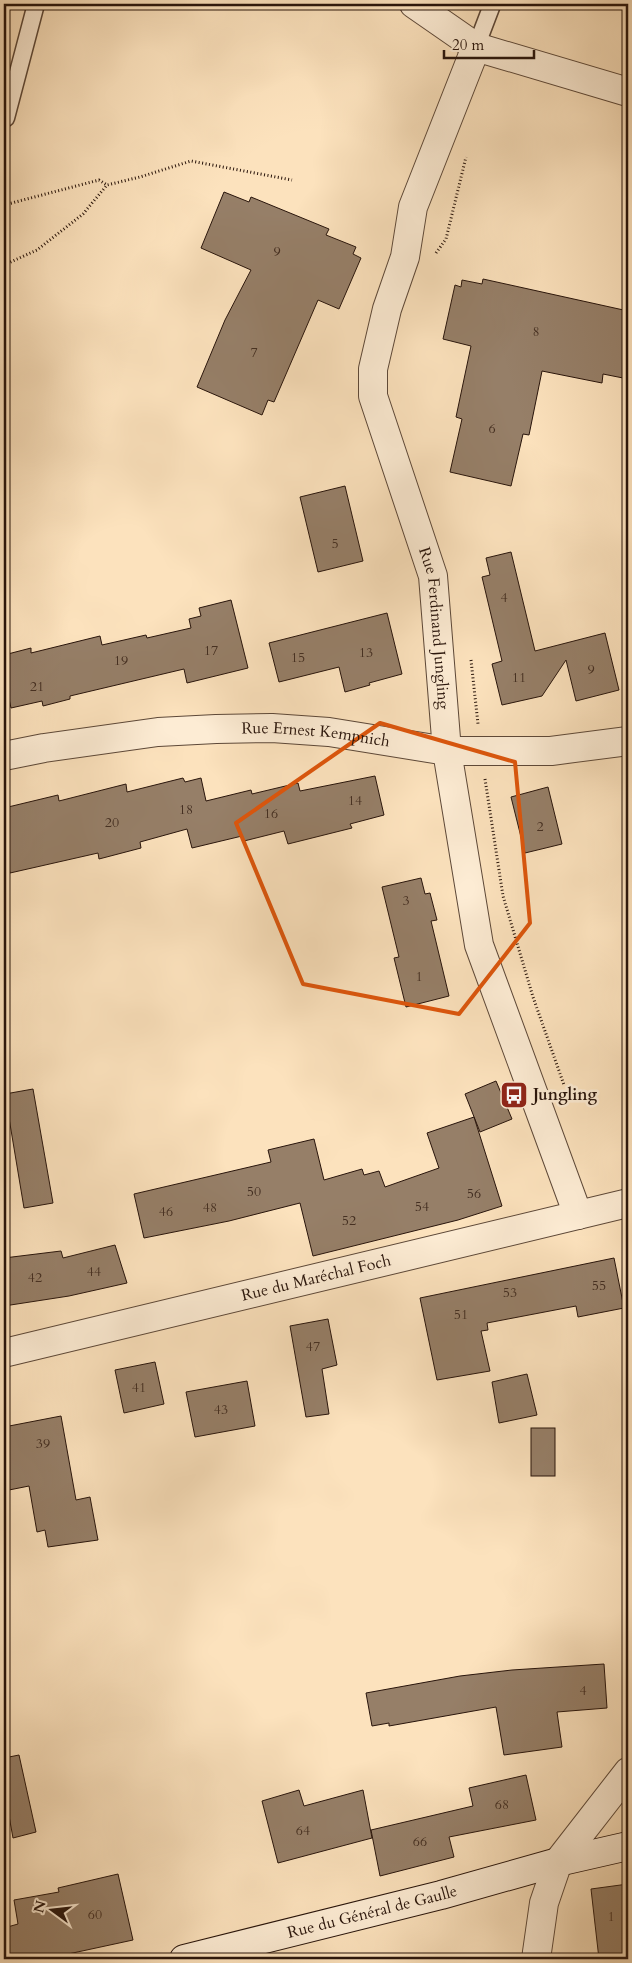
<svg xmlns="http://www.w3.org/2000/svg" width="632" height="1963" font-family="Cardo,serif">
  <rect width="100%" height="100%" fill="#fce2bd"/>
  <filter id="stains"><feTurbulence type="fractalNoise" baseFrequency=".004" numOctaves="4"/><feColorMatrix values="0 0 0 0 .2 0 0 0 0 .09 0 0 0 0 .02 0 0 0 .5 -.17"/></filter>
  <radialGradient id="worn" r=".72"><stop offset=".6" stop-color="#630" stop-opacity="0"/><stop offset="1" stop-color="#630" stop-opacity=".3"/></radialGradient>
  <!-- building -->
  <g fill="#967f68" stroke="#28140b">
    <path d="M224,192L249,202L251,197L329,229L326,235L356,247L353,254L361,258L339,309L318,300L274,402L268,400L262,415L197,387L225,320L251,270L201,248Z"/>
    <path d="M483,279L628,311V379L603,374L602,383L542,371L529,435L523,434L511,486L450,472L462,419L456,417L471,346L443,339L455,285L461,287L462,280L482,284Z"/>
    <path d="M345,486L363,561L318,572L300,497Z"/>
    <path d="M511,552L535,651L605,633L619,690L576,701L566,660L542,696L502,705L492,664L502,661L482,577L490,575L486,558Z"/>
    <path d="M231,600L248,668L187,683L184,669L70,696V699L43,706L42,701L11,708L4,676V655L31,648V653L100,636L102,645L146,635L147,638L191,628L189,619L201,616L199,608Z"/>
    <path d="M387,613L402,674L369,683L370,685L345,692L339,667L279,682L269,643Z"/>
    <path d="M375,776L384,815L350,824L352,828L288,844L284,831L244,841L242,836L192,848L187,829L140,842L141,848L99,859L98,853L10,873L4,842V808L58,795L59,801L126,784L127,792L183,778L185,782L201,778L206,801L251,790L252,794L298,783L300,791Z"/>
    <path d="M548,787L562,844L525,853L511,797Z"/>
    <path d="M421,878L425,894L430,893L437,920L431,921L449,996L406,1007L394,958L399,957L382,887Z"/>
    <path d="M496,1081L512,1119L480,1132L465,1094Z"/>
    <path d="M33,1089L53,1203L24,1208L5,1094Z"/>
    <path d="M474,1117L502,1206L458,1220L313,1256L300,1203L229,1221L144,1238L134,1194L271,1162L268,1150L314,1139L324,1180L362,1169L364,1175L379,1171L385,1187L439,1168L427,1133Z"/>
    <path d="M115,1245L127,1283L69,1296L4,1306V1258L61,1251L63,1258Z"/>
    <path d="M614,1258L624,1308L578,1317L576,1306L487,1323L488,1330L481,1331L490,1371L437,1380L420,1298Z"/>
    <path d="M328,1319L337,1365L322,1369L329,1414L306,1417L290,1326Z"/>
    <path d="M155,1362L164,1404L124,1413L115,1370Z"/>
    <path d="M527,1374L537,1415L499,1423L492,1382Z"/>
    <path d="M247,1381L255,1426L195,1437L186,1392Z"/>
    <path d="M61,1416L76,1500L90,1497L98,1540L48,1547L45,1530L37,1532L29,1486L4,1491V1427Z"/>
    <rect x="531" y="1428" width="24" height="48"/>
    <path d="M604,1664L607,1708L557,1712L562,1747L504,1755L496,1707L389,1726V1723L372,1726L366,1693L460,1676L512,1670Z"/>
    <path d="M19,1755L36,1832L13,1838L4,1788V1758Z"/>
    <path d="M526,1775L536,1820L449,1837L454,1857L380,1876L371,1830L473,1806L469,1788Z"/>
    <path d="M299,1790L304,1806L363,1790L372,1838L278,1863L262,1801Z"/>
    <path d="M118,1874L133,1940L45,1959H4V1928L18,1924L14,1900L59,1892L58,1888Z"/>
    <path d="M628,1884V1959H599L591,1889Z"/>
  </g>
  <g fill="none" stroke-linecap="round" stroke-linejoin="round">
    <!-- lane casing -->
    <g stroke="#5d4838" stroke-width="19">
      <g id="lane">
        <path d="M476,47L492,5"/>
        <path d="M6,118L36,4"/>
      </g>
    </g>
    <!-- street casing -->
    <g stroke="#5d4838" stroke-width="30">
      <g id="street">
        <path d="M414,4L476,47L628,92"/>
        <path id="s1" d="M476,47L413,207L405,257L387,309L373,369V396L433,576L447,751L479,945L578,1215"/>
        <path id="s2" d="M4,756L44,748L158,732L216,729L272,728L329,732L447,751H551L628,741"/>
        <path id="s3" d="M4,1353L628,1203"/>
        <path d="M536,1959L544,1903L558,1862L628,1772"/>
      </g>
    </g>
    <!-- secondary casing -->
    <g stroke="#28140b" stroke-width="30">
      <g id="secondary">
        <path id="s4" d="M184,1959L441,1895L558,1862L628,1846"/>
      </g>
    </g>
    <!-- path -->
    <g stroke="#28140b" stroke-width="3" stroke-dasharray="1 2.5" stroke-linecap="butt">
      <path d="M4,205L99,180L107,185"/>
      <path d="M436,253L446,239L466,157"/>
      <path d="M4,265L37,250L83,214L107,185L140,177L191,161L292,180"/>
      <path d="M471,660L478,724"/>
      <path d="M485,779L503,896L533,997L564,1085"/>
    </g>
    <!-- lane -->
    <use href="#lane" stroke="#fdecd4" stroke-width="16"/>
    <!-- street -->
    <use href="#street" stroke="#fdecd4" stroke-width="28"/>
    <!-- secondary -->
    <use href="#secondary" stroke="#fdecd4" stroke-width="28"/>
  </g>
  <!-- marked area -->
  <path fill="none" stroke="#de560c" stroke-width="4" stroke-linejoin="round" d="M380,723L515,762L530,923L459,1014L303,984L236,823Z"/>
  <!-- icons -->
  <defs>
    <g id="bus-square" transform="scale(1.4375)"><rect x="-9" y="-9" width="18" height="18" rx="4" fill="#8f2418" stroke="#fdecd4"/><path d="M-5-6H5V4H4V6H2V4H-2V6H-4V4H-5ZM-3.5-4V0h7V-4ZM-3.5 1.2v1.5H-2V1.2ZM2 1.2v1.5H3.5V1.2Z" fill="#fff"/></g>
  </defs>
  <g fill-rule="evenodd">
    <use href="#bus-square" x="514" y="1095"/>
  </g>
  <g text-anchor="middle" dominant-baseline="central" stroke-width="5" stroke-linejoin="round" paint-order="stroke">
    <!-- number labels -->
    <g font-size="14" fill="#442f22">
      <text x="277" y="251">9</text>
      <text x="536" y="331">8</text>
      <text x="254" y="352">7</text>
      <text x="492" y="428">6</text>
      <text x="335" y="543">5</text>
      <text x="504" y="597">4</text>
      <text x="211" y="650">17</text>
      <text x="366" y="652">13</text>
      <text x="298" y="657">15</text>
      <text x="121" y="660">19</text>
      <text x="591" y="669">9</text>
      <text x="519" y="677">11</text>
      <text x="37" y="686">21</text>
      <text x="355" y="800">14</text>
      <text x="186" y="809">18</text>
      <text x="271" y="813">16</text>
      <text x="112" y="822">20</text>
      <text x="540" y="826">2</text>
      <text x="406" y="900">3</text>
      <text x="419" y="976">1</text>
      <text x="254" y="1191">50</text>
      <text x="474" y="1193">56</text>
      <text x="422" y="1206">54</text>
      <text x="210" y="1207">48</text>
      <text x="166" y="1211">46</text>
      <text x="349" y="1220">52</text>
      <text x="94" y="1271">44</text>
      <text x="35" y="1277">42</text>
      <text x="599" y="1285">55</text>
      <text x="510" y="1292">53</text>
      <text x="461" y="1314">51</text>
      <text x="313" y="1346">47</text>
      <text x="139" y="1387">41</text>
      <text x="221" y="1409">43</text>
      <text x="43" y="1443">39</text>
      <text x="583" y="1690">4</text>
      <text x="502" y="1804">68</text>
      <text x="303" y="1830">64</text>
      <text x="420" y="1841">66</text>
      <text x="95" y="1914">60</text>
      <text x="611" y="1916">1</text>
    </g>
    <!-- street labels -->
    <g font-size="16" fill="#28140b" stroke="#fdecd4">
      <text stroke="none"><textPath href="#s1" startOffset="608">Rue Ferdinand Jungling</textPath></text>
      <text stroke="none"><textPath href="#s2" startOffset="314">Rue Ernest Kempnich</textPath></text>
      <text stroke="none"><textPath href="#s3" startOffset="321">Rue du Maréchal Foch</textPath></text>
      <text stroke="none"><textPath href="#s4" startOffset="194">Rue du Général de Gaulle</textPath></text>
    </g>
    <!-- poi labels -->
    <g font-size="16" font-weight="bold" fill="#28140b" stroke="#fdecd4" text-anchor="start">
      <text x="533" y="1095">Jungling</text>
    </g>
  </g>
  <!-- margin -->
  <rect width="632" height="1963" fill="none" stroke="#fce2bd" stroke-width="20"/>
  <rect x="5" y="5" width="622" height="1953" fill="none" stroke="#28140b" stroke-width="2.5"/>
  <rect x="10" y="10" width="612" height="1943" fill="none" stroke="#28140b"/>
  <!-- north arrow -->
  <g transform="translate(52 1910) rotate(285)" stroke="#fdecd4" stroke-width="4" paint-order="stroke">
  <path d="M0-4L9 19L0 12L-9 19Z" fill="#28140b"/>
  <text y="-8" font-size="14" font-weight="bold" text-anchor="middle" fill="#28140b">N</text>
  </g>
  <!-- scale -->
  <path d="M444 50v8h90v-8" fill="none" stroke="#28140b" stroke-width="2.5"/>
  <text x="452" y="50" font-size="15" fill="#28140b" stroke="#fdecd4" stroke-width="4" paint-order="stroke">20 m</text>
  <rect width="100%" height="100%" filter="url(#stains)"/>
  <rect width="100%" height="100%" fill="url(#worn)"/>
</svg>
